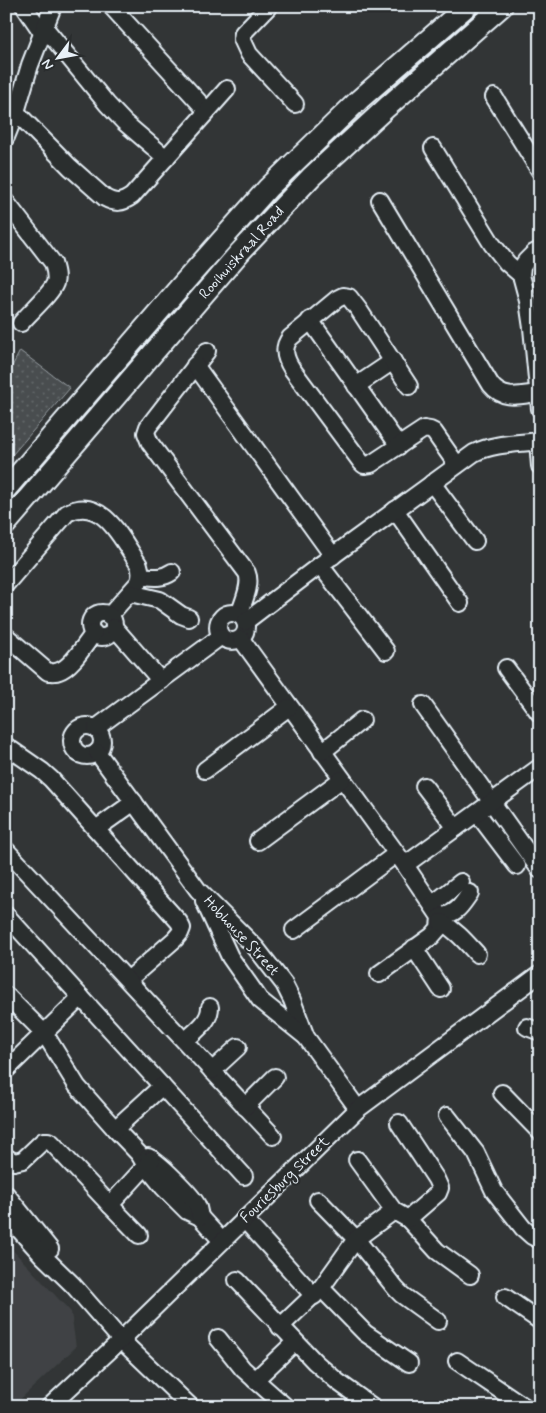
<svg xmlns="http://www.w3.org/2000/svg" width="546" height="1413" font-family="Mynerve,sans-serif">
  <defs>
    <pattern id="park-dots" width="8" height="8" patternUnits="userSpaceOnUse" patternTransform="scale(1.25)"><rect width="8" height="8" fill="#494d4f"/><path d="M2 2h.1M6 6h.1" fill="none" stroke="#636769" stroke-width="1.8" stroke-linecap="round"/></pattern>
  </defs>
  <rect width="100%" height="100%" fill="#323536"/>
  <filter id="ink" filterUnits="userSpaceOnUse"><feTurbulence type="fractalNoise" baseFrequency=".02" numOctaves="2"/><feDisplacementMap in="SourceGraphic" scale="10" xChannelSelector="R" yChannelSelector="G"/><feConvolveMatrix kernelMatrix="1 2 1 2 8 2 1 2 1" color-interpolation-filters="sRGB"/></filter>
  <g filter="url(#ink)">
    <!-- built -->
    <path fill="#3f4244" d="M6,1243L71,1312L76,1347L12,1407H6Z"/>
    <!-- park -->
    <path fill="url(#park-dots)" stroke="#989fa4" d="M20,351L70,388L6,462V378Z"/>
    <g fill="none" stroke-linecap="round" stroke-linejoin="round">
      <!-- minor casing -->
      <g stroke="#e8f1f8" stroke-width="20">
        <g id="minor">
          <path d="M24,6L43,34"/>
          <path d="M111,6L207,111"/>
          <path d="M269,6L243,33L242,39L249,54L295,104"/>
          <path d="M45,28L107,104L124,122L166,158"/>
          <path d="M494,97L540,171"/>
          <path d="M16,112L70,167L105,198C116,204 122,203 132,196L227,89"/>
          <path d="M6,137L16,112L30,65L53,6"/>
          <path d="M433,148L492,244L507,263L521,275"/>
          <path d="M380,200L491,385C504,401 520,395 538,393"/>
          <path d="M6,202L53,263C55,270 57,276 55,283C51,294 29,313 21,323"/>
          <path d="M540,250L534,253L526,261L522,267L521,275L528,301L532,328L540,409"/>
          <path d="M310,320L399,446"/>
          <path d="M207,351L148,427L146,433L150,443L247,573C252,585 243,602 239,615"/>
          <path d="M195,365L333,556"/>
          <path d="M356,386L393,361"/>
          <path d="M409,386L359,310L349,297L343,296L337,299L290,338C282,348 285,358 292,369L361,462L364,465L371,464L424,429L430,430L434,432L457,465"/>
          <path d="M538,441L540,466"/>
          <path d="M432,483L475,541"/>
          <path d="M395,510L460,603"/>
          <path d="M320,565L386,651"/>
          <path d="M141,576C153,577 162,579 172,572"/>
          <path d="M6,584L67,513C102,494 123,541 139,565C141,571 141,576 139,582L109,616"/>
          <path d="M130,593L160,600L181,615L189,618"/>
          <circle cx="232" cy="627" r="14"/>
          <circle cx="102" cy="625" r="12"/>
          <path d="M245,622L320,565L474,453C495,443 517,444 540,441"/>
          <path d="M114,627L161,681"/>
          <path d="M6,636L48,672C52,672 55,673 59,671C72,667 85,644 94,633"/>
          <path d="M241,639L405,865L440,917L439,928L432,936L379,974"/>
          <path d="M506,668L540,714"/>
          <path d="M423,705L540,870"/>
          <circle cx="87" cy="741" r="15"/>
          <path d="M96,728L220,637"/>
          <path d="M6,746L42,771L51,779L179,922L182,928L180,933L175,939L128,980"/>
          <path d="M97,752L198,890L256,948L284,984L292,1000L306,1037L358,1109"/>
          <path d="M322,752L362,720"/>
          <path d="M205,770L289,707"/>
          <path d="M424,786L456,828"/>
          <path d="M477,813L517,866"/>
          <path d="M96,829L134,802"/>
          <path d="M258,841L342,779"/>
          <path d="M6,850L273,1136"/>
          <path d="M405,865L540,767"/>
          <path d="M204,901L230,957L260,1000L306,1037"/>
          <path d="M433,904L461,882"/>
          <path d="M6,915L244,1176"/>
          <path d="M440,917C458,913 460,907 470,893"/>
          <path d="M441,922C456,930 466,942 477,954"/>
          <path d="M294,930L396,854"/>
          <path d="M414,948L441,989"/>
          <path d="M6,995L45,1034L77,1086L115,1129L139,1154L146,1166L163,1187L187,1211L200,1217L222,1241"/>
          <path d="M527,1027L540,1032"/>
          <path d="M185,1041C195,1031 210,1022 210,1007"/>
          <path d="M6,1070L81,997"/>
          <path d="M212,1071L238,1047"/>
          <path d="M502,1093L540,1132"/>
          <path d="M245,1107L275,1077"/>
          <path d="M447,1116L476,1153L494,1191L523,1228L532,1236L540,1240"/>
          <path d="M115,1129L162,1086"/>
          <path d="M6,1157L14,1162L23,1160L43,1141H48L52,1143L110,1205L139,1235"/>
          <path d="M148,1157C158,1161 192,1195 197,1205C199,1209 199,1213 200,1217"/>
          <path d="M357,1160L394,1211"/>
          <path d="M6,1194L50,1249"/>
          <path d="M318,1200L356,1239L396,1289L402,1295L438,1321"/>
          <path d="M110,1205L152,1159"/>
          <path d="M6,1215L42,1255L73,1285L121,1340L191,1407"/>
          <path d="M244,1219L314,1296"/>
          <path d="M408,1219L437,1251L470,1275"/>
          <path d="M237,1280L315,1362L338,1382L373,1407"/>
          <path d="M321,1288L365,1333L409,1363"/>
          <path d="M505,1297L540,1321"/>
          <path d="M280,1327L321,1288L356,1239L394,1211L408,1219L438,1193L440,1188L436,1179L399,1123"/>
          <path d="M218,1338L243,1369L286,1407"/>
          <path d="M457,1361L525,1407"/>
          <path d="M255,1380L295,1342"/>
          <path d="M49,1407L121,1340L358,1109L540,974"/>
        </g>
      </g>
      <!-- major casing -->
      <g stroke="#e8f1f8" stroke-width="24">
        <g id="major">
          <path d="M6,489L180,287L268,188L360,99L467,6"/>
          <path d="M6,524L240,252L311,177L387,107L502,6"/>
        </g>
      </g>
      <!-- minor -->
      <use href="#minor" stroke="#2a2d2e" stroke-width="16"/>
      <!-- major -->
      <use href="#major" stroke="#2a2d2e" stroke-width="20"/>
    </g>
  </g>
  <g text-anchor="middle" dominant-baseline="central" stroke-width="4.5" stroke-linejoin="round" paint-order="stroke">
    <!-- street labels -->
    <g font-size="15" fill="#e8f1f8" stroke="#2a2d2e">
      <text transform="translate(242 253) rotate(-48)">Rooihuiskraal Road</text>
      <text transform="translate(241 936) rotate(47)">Hobhouse Street</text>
      <text transform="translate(285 1180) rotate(-44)">Fouriesburg Street</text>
    </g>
  </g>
  <!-- margin -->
  <rect width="546" height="1413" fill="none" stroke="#2a2d2e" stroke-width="25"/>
  <rect x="12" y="12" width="521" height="1388" fill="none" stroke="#e8f1f8" stroke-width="2" filter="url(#ink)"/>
  <!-- north arrow -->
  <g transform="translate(58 58) rotate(238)" stroke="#2a2d2e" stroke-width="4" paint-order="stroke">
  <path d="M0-4L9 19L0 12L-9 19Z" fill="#e8f1f8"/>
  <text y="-8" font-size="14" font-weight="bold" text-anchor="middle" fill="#e8f1f8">N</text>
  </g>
</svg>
